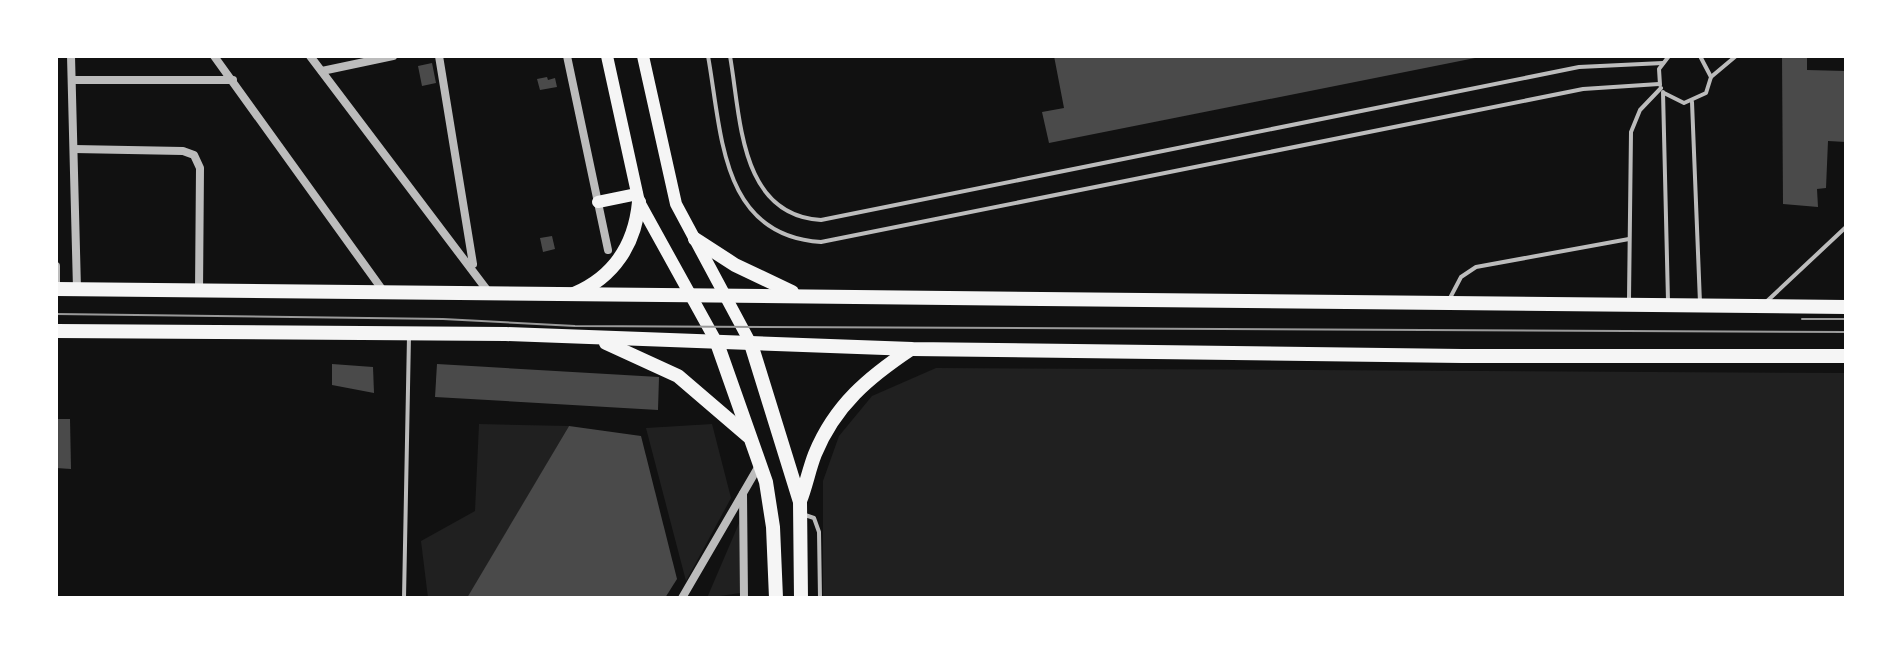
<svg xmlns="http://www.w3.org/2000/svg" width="1902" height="654" font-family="Cabin,sans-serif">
  <rect width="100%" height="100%" fill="#111"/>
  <!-- green -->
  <g fill="#202020">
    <path d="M936,368L1846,373V598H823V481L839,436L872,396Z"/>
    <path d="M479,424L569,426L468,598H428L421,541L475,511Z"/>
    <path d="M712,424L731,498L686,581L646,428Z"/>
    <path d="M740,521V593L707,598Z"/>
  </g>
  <!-- building -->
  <g fill="#4a4a4a">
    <path d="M1054,56H1480V57L1049,143L1042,112L1064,108Z"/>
    <path d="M1782,56H1807V70L1846,71V142L1828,141L1826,188L1817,189L1818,207L1783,204Z"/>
    <path d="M432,63L436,83L422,86L418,66Z"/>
    <path d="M547,77L548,80L555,78L557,87L540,90L537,79Z"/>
    <path d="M552,236L555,249L543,252L540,238Z"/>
    <path d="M332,364L373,367L374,393L332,385Z"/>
    <path d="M437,364L659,377L658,410L435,397Z"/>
    <path d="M56,419H70L71,469L56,468Z"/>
    <path d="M569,426L641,436L677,579L665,598H467Z"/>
  </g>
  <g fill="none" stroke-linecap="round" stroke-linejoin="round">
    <!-- service -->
    <g stroke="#bcbcbc" stroke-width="4">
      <path d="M708,56C722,133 720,236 821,242L1583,89L1659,84"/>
      <path d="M730,56C741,118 739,215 821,220L1579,67L1663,63"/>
      <path d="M1711,77L1736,56"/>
      <path d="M1660,85L1659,69L1669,56"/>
      <path d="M1663,92L1668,301"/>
      <path d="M1664,93L1684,103L1706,93L1711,77L1700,56"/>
      <path d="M1692,102L1700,303"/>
      <path d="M1450,298L1461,277L1476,267L1629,239"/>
      <path d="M1629,299L1631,132L1640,110L1661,88"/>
      <path d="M1765,303L1846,227"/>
      <path d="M805,515L814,518L819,532L820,598"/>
      <path d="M404,598L409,336"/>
    </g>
    <!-- minor -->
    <g stroke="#bcbcbc" stroke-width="8">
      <path d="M71,56L77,289"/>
      <path d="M214,56L384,292"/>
      <path d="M310,56L490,294"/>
      <path d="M439,56L473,264"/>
      <path d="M567,56L608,250"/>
      <path d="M322,71L393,56"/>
      <path d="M72,80H233"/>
      <path d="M74,149L183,151L194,155L200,168L199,292"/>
      <path d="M56,266V289"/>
      <path d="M743,494L744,598"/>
      <path d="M682,598L760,464"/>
    </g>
    <!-- secondary -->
    <g stroke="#f5f5f5" stroke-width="12">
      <path d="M607,56L639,202L717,343"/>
      <path d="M643,56L676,204L751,344"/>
      <path d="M598,202L637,194"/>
    </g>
    <!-- primary -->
    <g stroke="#f5f5f5" stroke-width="14">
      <path d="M695,239L735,265L792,292"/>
      <path d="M56,289L1846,307"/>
      <path d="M574,294C614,277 635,244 639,202"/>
      <path d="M56,331L506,334L912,349L1462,356H1846"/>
      <path d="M606,343L678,376L748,436"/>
      <path d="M717,343L766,482L773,527L776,598"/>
      <path d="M751,344L800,502L801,598"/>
      <path d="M800,501C806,486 809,469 815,454C835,405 869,377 911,349"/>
    </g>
    <!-- tram -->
    <g stroke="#9a9a9a" stroke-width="2">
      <path d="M56,314L443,319L575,326L1846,332"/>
      <path d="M1802,319H1846"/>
    </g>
  </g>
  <!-- border -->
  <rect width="1902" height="654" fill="none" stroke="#ffffff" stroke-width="116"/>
</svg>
